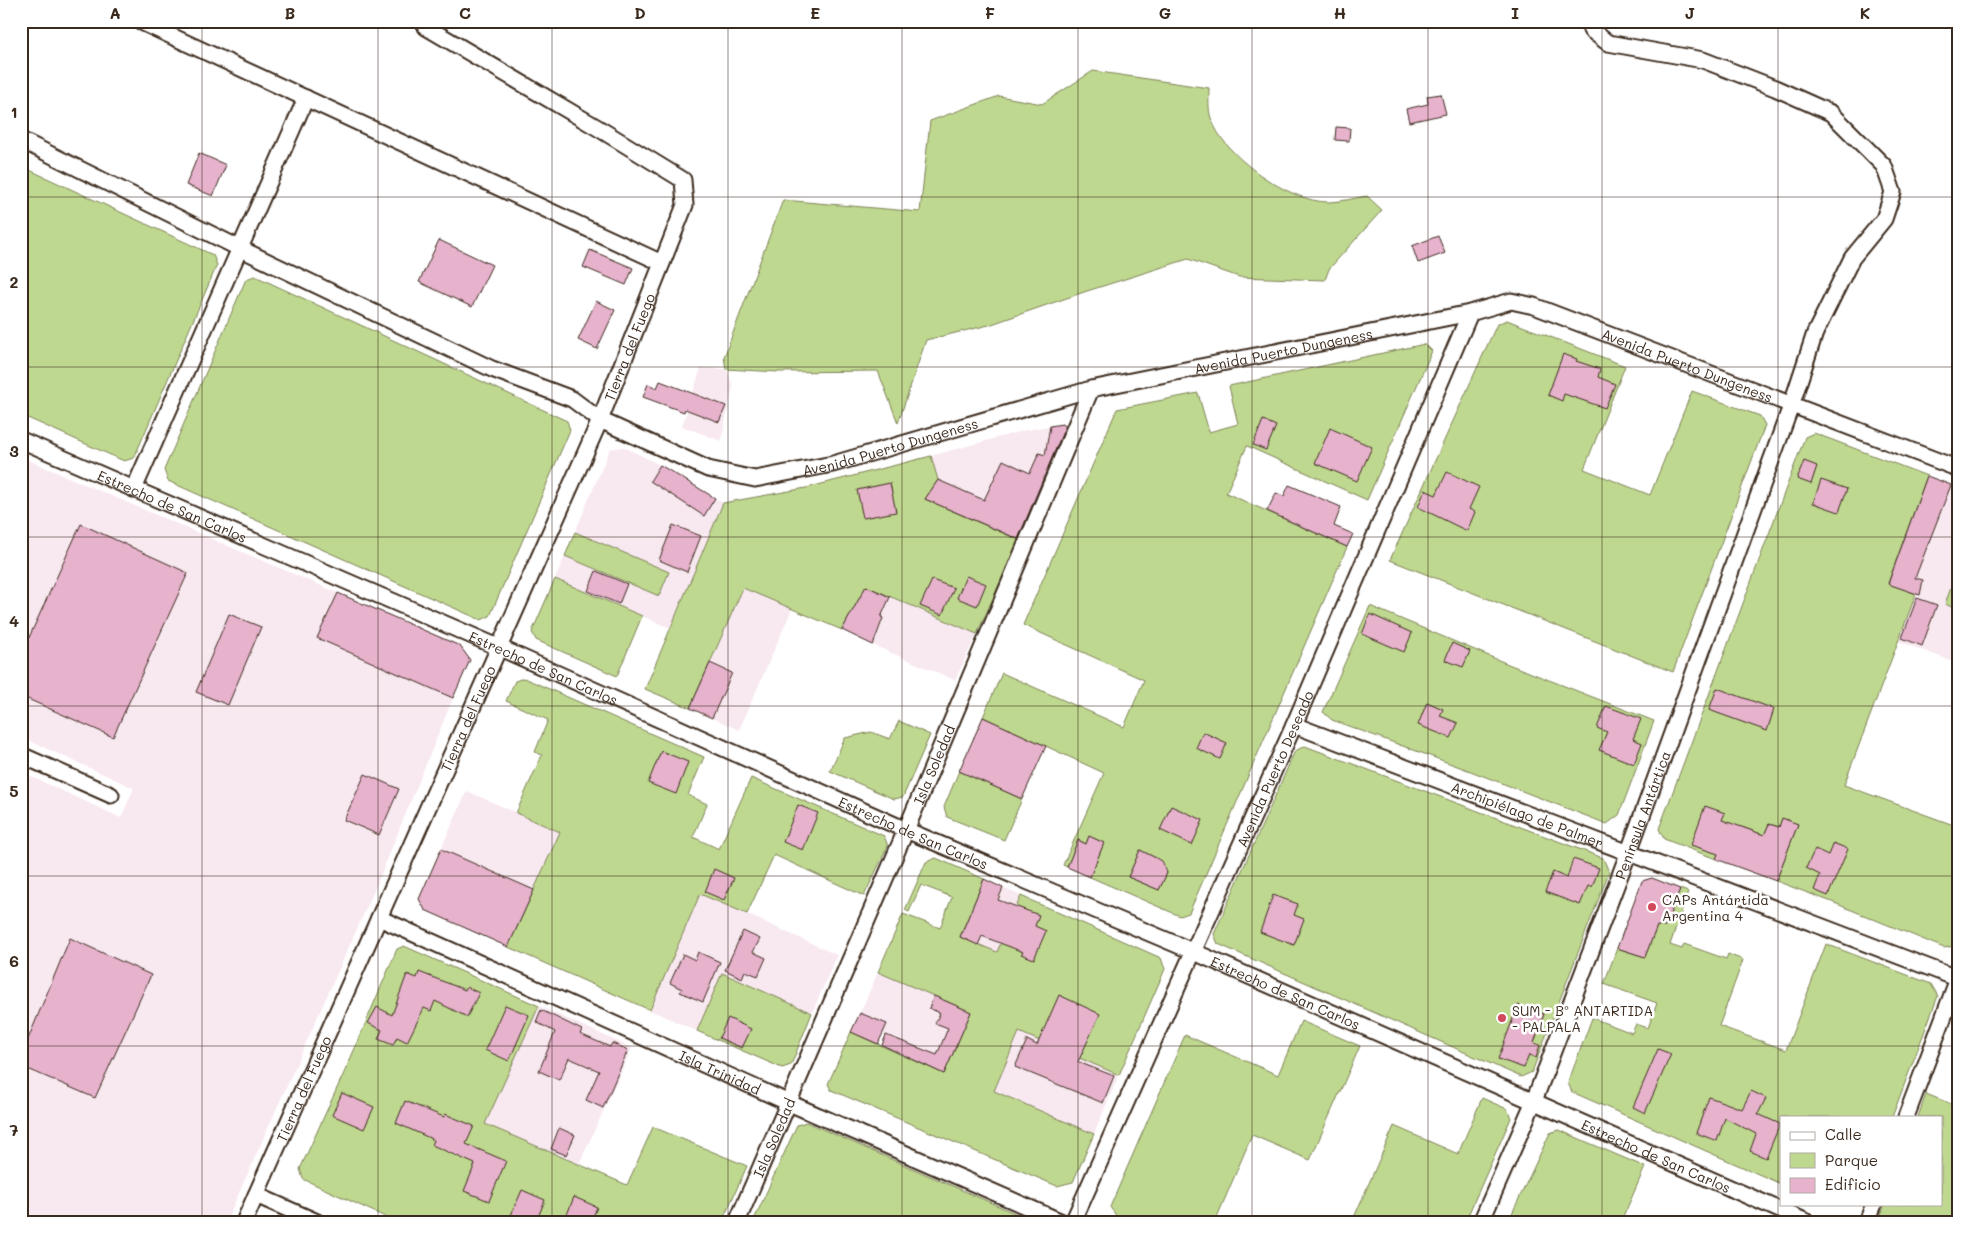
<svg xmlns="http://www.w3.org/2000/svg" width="1980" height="1243" font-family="Mali,sans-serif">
  <rect width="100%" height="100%" fill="#fff"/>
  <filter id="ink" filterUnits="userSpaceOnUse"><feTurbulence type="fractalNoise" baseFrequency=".02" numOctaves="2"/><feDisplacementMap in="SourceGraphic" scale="10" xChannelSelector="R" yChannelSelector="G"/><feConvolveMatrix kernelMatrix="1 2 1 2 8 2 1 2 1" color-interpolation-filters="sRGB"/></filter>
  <g filter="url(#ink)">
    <!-- built -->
    <g fill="#f8e8f0">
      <path d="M701,368L726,369L733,386L721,441L682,426Z"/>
      <path d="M1050,426L1047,447L1050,455L1054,457L1051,461L1045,459L1046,455L1039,453L1030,473L1003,460L984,500L938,480L931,456L1026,430Z"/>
      <path d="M624,447L660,465L650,481L704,515L715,498L723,503L670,628L555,579L565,556L659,595L668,572L575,532L610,449Z"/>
      <path d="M21,457L338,593L318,638L453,698L377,884L226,1222H21V1066L95,1098L151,975L70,939L21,1056V772L121,818L134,788L21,737Z"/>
      <path d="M1951,485L1959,488V566L1945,604L1959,610V664L1898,641L1916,594L1920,595L1923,581L1915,578Z"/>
      <path d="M743,588L792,609L739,730L712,718L732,673L710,663Z"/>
      <path d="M890,597L977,634L955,680L873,645L883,619L881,617Z"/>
      <path d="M467,791L560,832L534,890L441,849Z"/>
      <path d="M1003,888L1021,896L997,953L978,945Z"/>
      <path d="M700,893L837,955L812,1013L722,973L697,1031L650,1010Z"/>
      <path d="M878,972L934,996L929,1008L940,1013L936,1023L962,1033L958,1042L945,1036L937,1055L882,1034L887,1024L860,1013Z"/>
      <path d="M539,1006L632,1048L579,1164L484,1124Z"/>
      <path d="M1019,1032L1119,1075L1094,1134L994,1091Z"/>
    </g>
    <!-- green -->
    <g fill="#bfd88f" stroke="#7d8156" fill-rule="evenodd">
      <path d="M1093,71L1209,88C1209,97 1208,110 1211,118C1223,156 1289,202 1328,202C1341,202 1354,198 1367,196L1382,210L1329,269L1325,280L1239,277L1188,259L1084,292L989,325L926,340L898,423L878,371L778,372L726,369L724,357L783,200L920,212L930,121L999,96L1042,104Z"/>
      <path d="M21,166L213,255L217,265L134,458L124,461L21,415Z"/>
      <path d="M255,276L567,421L570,430L490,616L481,620L168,481L164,470L246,279Z"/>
      <path d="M1507,320L1625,366L1584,469L1650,495L1692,391L1760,416L1765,425L1673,672L1390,560L1497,324Z"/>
      <path d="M1425,344L1432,351L1367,500L1247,446L1226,493L1347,547L1189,913L1180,916L1090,877L1104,843L1089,836L1086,844L1078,840L1067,867L1063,865L1104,773L983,717L1002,673L1124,727L1144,680L1023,625L1117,409L1198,393L1209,432L1238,424L1229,386ZM1140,850L1162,861L1167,873L1159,890L1128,877Z"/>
      <path d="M1814,433L1927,476L1888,583L1916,594L1844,785L1959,827V932L1954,946L1944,948L1832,902L1776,881L1798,824L1782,819L1779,827L1769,824L1764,835L1742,827L1736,841L1724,837L1716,859L1664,839L1659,829L1805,437Z"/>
      <path d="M931,456L938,480L925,499L1019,540L977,634L866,586L842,630L743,588L690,708L645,689L723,503L806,488Z"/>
      <path d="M575,532L669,572L659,596L565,556Z"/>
      <path d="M1959,566V610L1945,604Z"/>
      <path d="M555,579L642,616L617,676L536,640L532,632Z"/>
      <path d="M1370,606L1508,664L1654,721L1619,815L1607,824L1468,770L1332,720L1323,712Z"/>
      <path d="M524,678L704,757L688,795L707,804L693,837L719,849L751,778L884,836L888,846L864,896L774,855L747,914L700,894L650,1010L508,947L560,832L516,813L542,755L535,752L548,720L506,701L515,681Z"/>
      <path d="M899,721L930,735L903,797L894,799L830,771L845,738L871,732L890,739Z"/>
      <path d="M1305,746L1603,858L1609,872L1532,1072L1521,1077L1218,944L1214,934L1295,751Z"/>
      <path d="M959,771L1022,799L1004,840L947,817L944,807Z"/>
      <path d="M936,858L984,879L960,937L997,952L1021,896L1161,958L1165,969L1119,1075L1019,1032L994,1091L1094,1134L1073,1182L1057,1186L831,1090L828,1084L851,1032L944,1074L971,1012L878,972L903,914L940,928L952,897L921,885L909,912L905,910L926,862Z"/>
      <path d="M1680,889L1688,892L1670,945L1682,949L1684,944L1726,959L1728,954L1743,960L1719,1026L1786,1050L1826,944L1931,984L1938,996L1892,1117H1781V1184L1572,1092L1568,1083L1592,1018L1632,1033L1636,1024L1648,1028L1657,1003L1604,984L1617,948L1645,957L1657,926L1665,927Z"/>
      <path d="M404,946L539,1006L485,1124L627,1185L653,1127L747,1166L722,1222H396L303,1179L300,1169L349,1062L397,949Z"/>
      <path d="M722,973L812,1013L791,1065L782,1068L697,1031Z"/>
      <path d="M1301,1021L1360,1046L1310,1160L1252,1135L1215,1222H1128L1117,1217L1110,1207L1185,1035L1278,1075Z"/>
      <path d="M1926,1094L1959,1107V1222H1878L1885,1204H1941V1117H1918Z"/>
      <path d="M1482,1098L1507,1109L1511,1118L1465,1222H1352L1394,1126L1458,1154Z"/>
      <path d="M806,1122L1035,1222H753L797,1125Z"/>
      <path d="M1559,1130L1645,1167L1621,1222H1508L1550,1133Z"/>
    </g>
    <!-- building -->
    <g fill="#e7b2cc" stroke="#3b2a1e">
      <path d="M1441,94L1446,114L1409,122L1406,109L1428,104L1427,96Z"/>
      <path d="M1336,127L1350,128L1349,141L1335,140Z"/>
      <path d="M199,153L226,165L213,196L186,185Z"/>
      <path d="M1438,236L1445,253L1418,263L1412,246Z"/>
      <path d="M439,240L492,265L472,307L419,282Z"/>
      <path d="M590,250L633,268L626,285L583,267Z"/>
      <path d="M596,301L615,310L597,349L578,340Z"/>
      <path d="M1563,354L1577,359L1576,361L1600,369L1598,377L1615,384L1605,408L1564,394L1562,401L1548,395Z"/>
      <path d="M660,381L726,406L719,422L685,409L684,412L643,397L648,384L657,388Z"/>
      <path d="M1263,420L1276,426L1266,450L1253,445Z"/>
      <path d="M1062,424L1065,427L1018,539L925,499L938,480L984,500L1003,460L1030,473L1039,453L1045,455L1050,426Z"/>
      <path d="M1330,428L1372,447L1357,481L1315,463Z"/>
      <path d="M1804,461L1817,466L1811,484L1797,479Z"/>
      <path d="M660,465L715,498L704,516L650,481Z"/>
      <path d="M1447,472L1479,487L1469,509L1475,512L1467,531L1418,507L1425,490L1436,495Z"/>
      <path d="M1927,476L1951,485L1915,578L1923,580L1920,595L1888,584Z"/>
      <path d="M1821,480L1847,489L1839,512L1813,503Z"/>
      <path d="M890,483L896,512L863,518L857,490Z"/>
      <path d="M1289,485L1341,507L1334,526L1353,534L1347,547L1267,511L1276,493L1284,496Z"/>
      <path d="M81,524L188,573L113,737L21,696V655Z"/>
      <path d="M673,525L701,536L687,572L659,560Z"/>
      <path d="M596,571L627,584L619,604L588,591Z"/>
      <path d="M966,576L986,584L977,606L957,598Z"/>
      <path d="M932,580L954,588L942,615L920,606Z"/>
      <path d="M866,586L890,597L881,617L883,618L873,645L842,630Z"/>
      <path d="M338,593L460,646L470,660L453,698L317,638Z"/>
      <path d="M1917,598L1937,605L1922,646L1902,638Z"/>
      <path d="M229,614L261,627L228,705L196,692Z"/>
      <path d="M1370,614L1412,633L1404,652L1362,634Z"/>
      <path d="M1452,643L1470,651L1463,667L1445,660Z"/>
      <path d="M710,663L732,673L712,718L690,708Z"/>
      <path d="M1717,688L1774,709L1767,731L1709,710Z"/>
      <path d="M1427,702L1443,709L1440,716L1458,723L1451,738L1418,725Z"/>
      <path d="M1606,706L1641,719L1633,739L1642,743L1634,764L1599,750L1607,732L1597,728Z"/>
      <path d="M983,717L1046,746L1022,799L959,771Z"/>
      <path d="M1203,732L1227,743L1220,759L1196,748Z"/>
      <path d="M661,751L688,762L676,794L648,783Z"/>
      <path d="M365,774L399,789L379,835L344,820Z"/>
      <path d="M798,805L818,813L803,850L783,842Z"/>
      <path d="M1171,806L1203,820L1192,845L1160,830Z"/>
      <path d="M1705,806L1725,813L1722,820L1764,835L1769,824L1779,827L1782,818L1798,824L1776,881L1716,859L1718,854L1691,845Z"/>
      <path d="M1089,836L1104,843L1090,877L1067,867L1078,840L1086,844Z"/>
      <path d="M1833,843L1848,849L1828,896L1814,890L1820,875L1806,868L1815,849L1828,855Z"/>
      <path d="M441,849L534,890L508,947L425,910L419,899Z"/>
      <path d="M1140,850L1162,861L1167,873L1159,890L1128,877Z"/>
      <path d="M1573,859L1599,868L1592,887L1588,886L1580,905L1545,892L1553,872L1567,878Z"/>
      <path d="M714,869L734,878L724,900L705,892Z"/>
      <path d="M1652,878L1680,889L1665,927L1657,926L1645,957L1617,948L1642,881Z"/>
      <path d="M984,879L1003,888L998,900L1039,915L1035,926L1046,931L1034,959L1021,954L1023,952L982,936L978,945L960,937Z"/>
      <path d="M1273,895L1298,904L1294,915L1304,919L1294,945L1260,932Z"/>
      <path d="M743,931L760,939L753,952L766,958L758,976L745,971L742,978L725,970Z"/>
      <path d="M70,938L151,975L95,1098L21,1066V1056Z"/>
      <path d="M698,952L720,962L703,1002L680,992L682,989L670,983L683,954L695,960Z"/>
      <path d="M419,972L465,990L467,987L479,993L467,1017L435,1001L431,1011L424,1008L407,1042L397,1037L393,1045L378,1039L382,1030L368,1023L377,1007L392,1015L407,974L417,978Z"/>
      <path d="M1059,995L1100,1014L1078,1062L1114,1076L1103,1103L1015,1067L1027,1040L1037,1045Z"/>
      <path d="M934,996L971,1012L944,1074L882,1045L886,1035L937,1055L948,1028L935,1023L940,1013L929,1008Z"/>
      <path d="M505,1005L529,1015L509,1061L485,1050Z"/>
      <path d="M1518,1005L1544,1014L1534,1043L1540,1045L1536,1058L1529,1055L1524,1068L1498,1059Z"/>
      <path d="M541,1010L582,1030L580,1034L610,1047L612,1043L628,1050L603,1108L586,1100L599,1071L569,1058L559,1080L539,1071L555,1032L536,1022Z"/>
      <path d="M860,1013L887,1024L878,1044L851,1032Z"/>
      <path d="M728,1018L751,1029L742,1048L719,1038Z"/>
      <path d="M1658,1049L1671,1054L1645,1113L1633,1107Z"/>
      <path d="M1751,1091L1766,1098L1758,1114L1780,1124L1766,1158L1750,1151L1756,1134L1725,1118L1717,1141L1696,1133L1709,1097L1742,1109Z"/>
      <path d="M342,1093L374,1107L364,1129L332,1115Z"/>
      <path d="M405,1101L444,1117L445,1114L474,1126L466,1144L506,1161L489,1201L464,1191L475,1164L432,1145L434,1140L396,1123Z"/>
      <path d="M559,1128L575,1135L566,1155L551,1149Z"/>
      <path d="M522,1190L545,1200L536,1222H508Z"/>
      <path d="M574,1197L597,1207L591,1222H564Z"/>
    </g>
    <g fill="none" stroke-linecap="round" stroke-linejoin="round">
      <!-- minor casing -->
      <g stroke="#3b2a1e" stroke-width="19">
        <g id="minor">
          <path d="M139,21L662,263"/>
          <path id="s1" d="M21,140L241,249L492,369L572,399L600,420L708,469L755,479L833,464L1091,389L1470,313L1511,301L1534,306L1959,469"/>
          <path id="s2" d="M21,440L498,647L906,830L1192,951L1807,1222"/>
          <path d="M134,489L306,98"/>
          <path id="s3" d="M1294,725L1959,979"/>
          <path d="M21,755L111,795"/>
          <path id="s4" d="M379,918L787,1102L1062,1222"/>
          <path d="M1906,1117L1959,976"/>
          <path d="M256,1195L317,1222"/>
          <path id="s5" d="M244,1222L600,420L685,205L683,180L598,128L426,27L423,21"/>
          <path id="s6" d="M737,1222L906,830L1091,389"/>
          <path id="s7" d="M1073,1222L1294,725L1470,313"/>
          <path id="s8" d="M1481,1222L1534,1101L1628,854L1791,406L1815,333L1852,258L1884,219L1893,192L1884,166L1831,113L1775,88L1703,60L1608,43L1591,30L1588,21"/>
          <path d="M1867,1222L1874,1204"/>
        </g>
      </g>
      <!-- minor -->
      <use href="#minor" stroke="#fff" stroke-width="15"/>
    </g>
  </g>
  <!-- grid -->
  <path fill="none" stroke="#3b2a1e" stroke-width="1" stroke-opacity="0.55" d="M202,21V1222M378,21V1222M552,21V1222M728,21V1222M902,21V1222M1078,21V1222M1252,21V1222M1428,21V1222M1602,21V1222M1778,21V1222M21,197H1959M21,367H1959M21,537H1959M21,706H1959M21,876H1959M21,1046H1959"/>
  <!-- markers -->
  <g fill="#d1495b" stroke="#fff" stroke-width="2">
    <circle cx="1652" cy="907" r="5"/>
    <circle cx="1502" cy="1018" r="5"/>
  </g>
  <g text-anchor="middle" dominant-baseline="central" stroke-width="5" stroke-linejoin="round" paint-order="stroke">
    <!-- street labels -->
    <g font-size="14" fill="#3b2a1e" stroke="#fff">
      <text stroke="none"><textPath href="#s5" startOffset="956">Tierra del Fuego</textPath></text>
      <text stroke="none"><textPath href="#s1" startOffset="1355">Avenida Puerto Dungeness</textPath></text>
      <text stroke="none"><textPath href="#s1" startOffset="1776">Avenida Puerto Dungeness</textPath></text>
      <text stroke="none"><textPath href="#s1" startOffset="950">Avenida Puerto Dungeness</textPath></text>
      <text stroke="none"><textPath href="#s2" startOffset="165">Estrecho de San Carlos</textPath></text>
      <text stroke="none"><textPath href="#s2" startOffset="570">Estrecho de San Carlos</textPath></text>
      <text stroke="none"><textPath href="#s5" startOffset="551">Tierra del Fuego</textPath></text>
      <text stroke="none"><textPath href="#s6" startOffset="498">Isla Soledad</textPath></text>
      <text stroke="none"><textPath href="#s7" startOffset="496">Avenida Puerto Deseado</textPath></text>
      <text stroke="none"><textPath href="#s3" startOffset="250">Archipiélago de Palmer</textPath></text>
      <text stroke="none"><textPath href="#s8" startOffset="438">Península Antártica</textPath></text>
      <text stroke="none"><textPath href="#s2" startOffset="975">Estrecho de San Carlos</textPath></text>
      <text stroke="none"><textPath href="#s2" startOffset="1380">Estrecho de San Carlos</textPath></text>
      <text stroke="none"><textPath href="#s4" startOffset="374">Isla Trinidad</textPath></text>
      <text stroke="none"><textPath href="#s5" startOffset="146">Tierra del Fuego</textPath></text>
      <text stroke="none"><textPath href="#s6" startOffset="92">Isla Soledad</textPath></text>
      <text stroke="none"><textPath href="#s2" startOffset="1785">Estrecho de San Carlos</textPath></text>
    </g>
    <!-- poi labels -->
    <g font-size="14" fill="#3b2a1e" stroke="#fff" text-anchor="start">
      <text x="1662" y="899">CAPs Antártida<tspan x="1662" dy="16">Argentina 4</tspan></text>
      <text x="1512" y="1010">SUM - Bº ANTARTIDA<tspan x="1512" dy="16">- PALPALA</tspan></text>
    </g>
  </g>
  <!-- margin -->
  <rect width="1980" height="1243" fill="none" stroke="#fff" stroke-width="55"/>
  <!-- legend -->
  <rect x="1780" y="1116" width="162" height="90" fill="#ffffff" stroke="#b1aaa5"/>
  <rect x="1790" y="1132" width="25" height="8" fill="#ffffff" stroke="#b1aaa5"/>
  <text x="1825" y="1140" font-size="15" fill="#3b2a1e">Calle</text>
  <rect x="1790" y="1153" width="25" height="15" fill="#bfd88f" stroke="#b1aaa5"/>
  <text x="1825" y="1166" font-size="15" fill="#3b2a1e">Parque</text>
  <rect x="1790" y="1178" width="25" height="15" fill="#e7b2cc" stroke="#b1aaa5"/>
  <text x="1825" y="1190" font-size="15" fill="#3b2a1e">Edificio</text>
  <rect x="28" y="28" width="1924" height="1188" fill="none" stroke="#3b2a1e" stroke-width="2"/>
  <g font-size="16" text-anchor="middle" font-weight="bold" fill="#3b2a1e">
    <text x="115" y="19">A</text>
    <text x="290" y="19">B</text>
    <text x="465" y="19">C</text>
    <text x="640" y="19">D</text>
    <text x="815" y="19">E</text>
    <text x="990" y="19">F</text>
    <text x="1165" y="19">G</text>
    <text x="1340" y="19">H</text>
    <text x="1515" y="19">I</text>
    <text x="1690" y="19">J</text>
    <text x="1865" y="19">K</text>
    <text x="14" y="118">1</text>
    <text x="14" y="288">2</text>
    <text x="14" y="457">3</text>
    <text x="14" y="627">4</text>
    <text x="14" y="797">5</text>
    <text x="14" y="967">6</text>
    <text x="14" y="1136">7</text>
  </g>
</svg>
